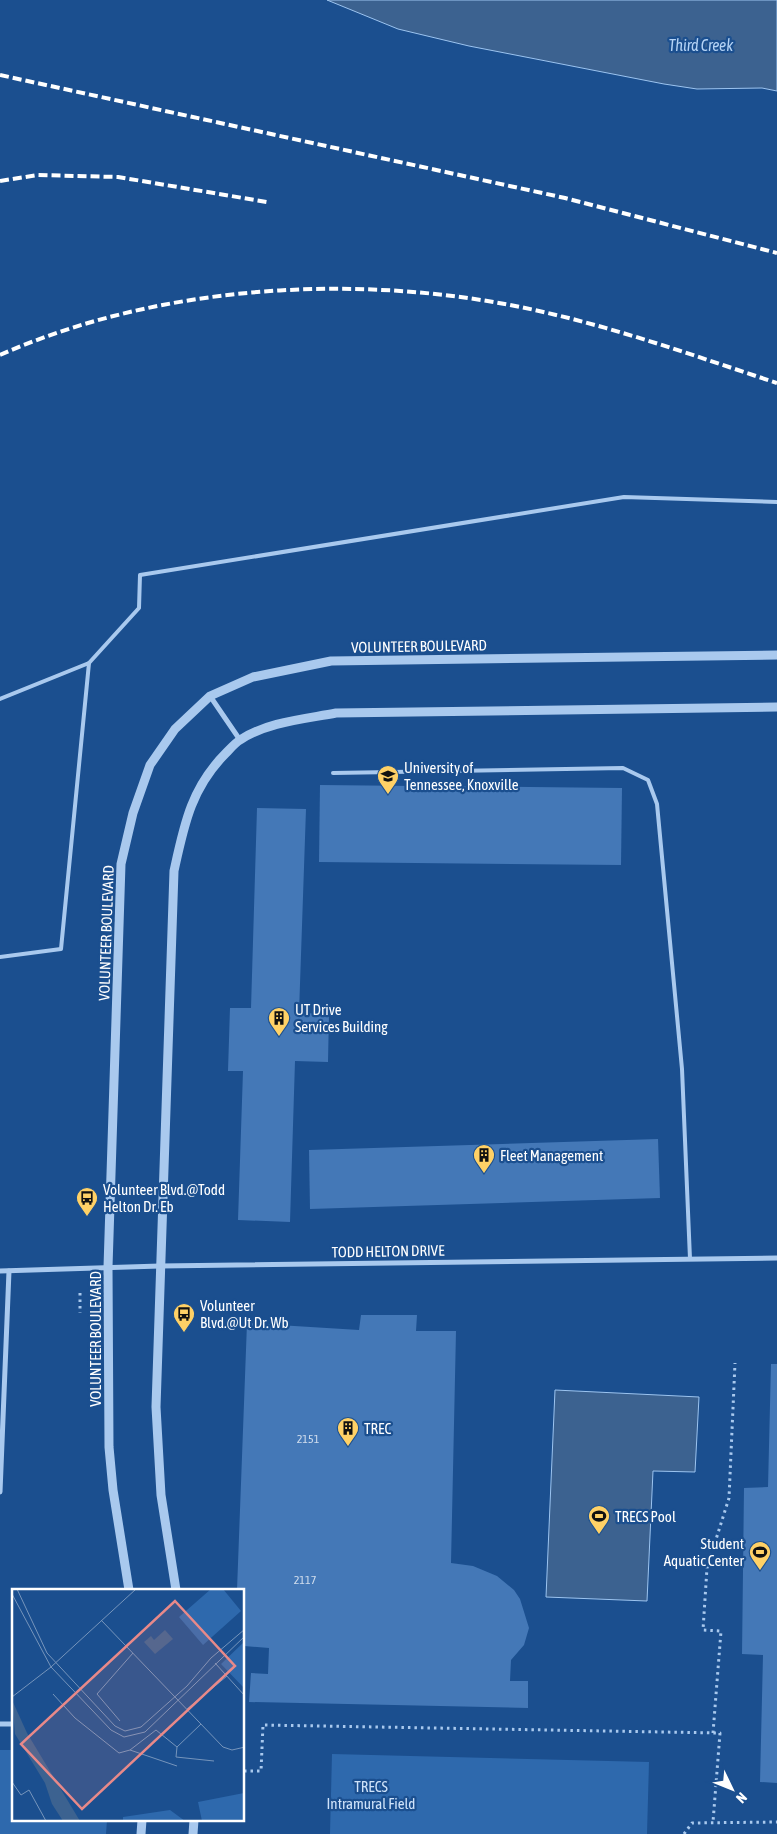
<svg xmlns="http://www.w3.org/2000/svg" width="777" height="1834" font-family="'Asap Condensed',sans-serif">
  <rect width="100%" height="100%" fill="#1b4f8f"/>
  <!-- green -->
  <g fill="#2e69ad">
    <path d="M0,1750H14V1820H107L106,1834H0Z"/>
    <path d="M332,1754L649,1762L647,1834H330Z"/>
  </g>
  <!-- water -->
  <g fill="#3c6290" stroke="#9cc4f0">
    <path d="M327,0H777V91L762,88L697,89L664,84L469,46L398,29Z"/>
    <path d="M555,1390L699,1397L695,1472L653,1471L647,1601L546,1597Z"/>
  </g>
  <!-- building -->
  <g fill="#4478b7">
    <path d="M320,785L622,788L621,865L319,862Z"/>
    <path d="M257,808L306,809L299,1013L329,1014L328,1062L295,1061L290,1222L238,1220L243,1071H228L230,1008H251Z"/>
    <path d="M658,1139L660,1198L310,1209L309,1150Z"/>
    <path d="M361,1315H417L416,1331H456L451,1563L473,1566L497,1576L514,1590L520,1599L529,1628L524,1645L511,1660L510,1681H528V1708L249,1702L251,1673L268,1674L269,1648L244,1646V1590H237L247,1323L359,1330Z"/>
    <path d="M771,1364H777V1783L760,1782L763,1655L742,1654L744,1488L768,1487Z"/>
  </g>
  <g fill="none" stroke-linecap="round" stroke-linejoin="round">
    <!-- path -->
    <g stroke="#a9c9ee" stroke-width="3" stroke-dasharray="2.5 4" stroke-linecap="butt">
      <path d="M80,1293V1313"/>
      <path d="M713,1733L721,1631L703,1630L707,1568L729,1498L735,1363"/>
      <path d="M244,1771H261L263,1725L720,1733L713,1822"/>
      <path d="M684,1834L692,1823L777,1822"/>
    </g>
    <!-- service -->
    <g stroke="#a9c9ee" stroke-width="4">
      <path d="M89,663L139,608L140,575L624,497L777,502"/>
      <path d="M0,699L89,663L61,949L0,957"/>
      <path d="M333,773L623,768L648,780L657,804L682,1069L690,1259"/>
    </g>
    <!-- minor -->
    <g stroke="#a9c9ee" stroke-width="5">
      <path d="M210,696L240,740"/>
      <path d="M0,1271L160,1266L777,1258"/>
      <path d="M0,1492L9,1271"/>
      <path d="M0,1724H14"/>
    </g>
    <!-- tertiary -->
    <g stroke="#a9c9ee" stroke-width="9">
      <path d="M129,1590L113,1490L109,1447L108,1267L121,864L133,813L150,765L175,729L210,696L253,677L331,661L777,655"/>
      <path d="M176,1590L161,1495L156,1407L174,871C184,825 191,788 226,753C230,749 235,743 240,740C267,722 305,719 336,713L777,707"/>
      <path d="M141,1834L142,1820"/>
      <path d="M193,1834L194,1820"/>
    </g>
    <!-- rail -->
    <g stroke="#fff" stroke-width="4" stroke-dasharray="9 4" stroke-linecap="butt">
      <path d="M0,75L565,198L777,253"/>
      <path d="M0,181L38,175L118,177L267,202"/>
      <path d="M0,355C163,283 366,272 539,311C620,329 698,357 777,383"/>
    </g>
  </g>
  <!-- icons -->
  <defs>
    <g id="university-pin" transform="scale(1.125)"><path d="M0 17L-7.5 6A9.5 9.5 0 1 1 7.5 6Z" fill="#ffd166" stroke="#1b4f8f"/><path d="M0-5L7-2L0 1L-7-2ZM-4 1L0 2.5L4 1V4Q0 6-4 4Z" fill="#111"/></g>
    <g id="building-pin" transform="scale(1.125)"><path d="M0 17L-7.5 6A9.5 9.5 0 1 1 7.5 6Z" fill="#ffd166" stroke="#1b4f8f"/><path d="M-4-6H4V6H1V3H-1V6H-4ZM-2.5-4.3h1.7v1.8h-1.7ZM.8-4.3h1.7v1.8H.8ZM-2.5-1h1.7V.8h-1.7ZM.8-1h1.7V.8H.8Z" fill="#111"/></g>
    <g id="bus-pin" transform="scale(1.125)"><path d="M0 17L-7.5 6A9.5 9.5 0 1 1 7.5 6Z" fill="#ffd166" stroke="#1b4f8f"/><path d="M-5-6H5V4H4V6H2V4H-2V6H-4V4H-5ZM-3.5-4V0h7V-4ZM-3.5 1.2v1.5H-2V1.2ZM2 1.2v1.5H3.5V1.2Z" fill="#111"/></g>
    <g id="stadium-pin" transform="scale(1.125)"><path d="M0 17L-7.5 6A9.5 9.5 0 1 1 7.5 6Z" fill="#ffd166" stroke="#1b4f8f"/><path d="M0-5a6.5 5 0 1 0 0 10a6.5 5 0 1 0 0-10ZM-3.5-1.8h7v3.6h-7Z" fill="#111"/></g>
  </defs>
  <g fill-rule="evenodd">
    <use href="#university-pin" x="388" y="776"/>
    <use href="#building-pin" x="279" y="1018"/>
    <use href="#building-pin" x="484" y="1155"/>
    <use href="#bus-pin" x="87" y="1198"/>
    <use href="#bus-pin" x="184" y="1314"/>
    <use href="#building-pin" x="348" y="1428"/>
    <use href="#stadium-pin" x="599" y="1516"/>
    <use href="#stadium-pin" x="760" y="1552"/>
  </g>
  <g text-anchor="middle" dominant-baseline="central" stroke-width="4.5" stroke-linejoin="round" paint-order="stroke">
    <!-- number labels -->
    <g font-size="12" fill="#d0dded">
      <text x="308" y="1439">2151</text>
      <text x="305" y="1580">2117</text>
    </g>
    <!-- street labels -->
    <g font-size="15" fill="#fff" stroke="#1b4f8f">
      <text transform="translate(419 646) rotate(-1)">VOLUNTEER BOULEVARD</text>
      <text transform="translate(106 933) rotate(-88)">VOLUNTEER BOULEVARD</text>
      <text transform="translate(388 1251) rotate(-1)">TODD HELTON DRIVE</text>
      <text transform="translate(95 1339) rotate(-90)">VOLUNTEER BOULEVARD</text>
    </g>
    <!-- poi labels -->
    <g font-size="15" fill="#fff" stroke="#1b4f8f" text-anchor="start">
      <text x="404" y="767">University of<tspan x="404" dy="17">Tennessee, Knoxville</tspan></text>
      <text x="295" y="1009">UT Drive<tspan x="295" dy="17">Services Building</tspan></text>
      <text x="500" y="1155">Fleet Management</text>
      <text x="103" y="1189">Volunteer Blvd.@Todd<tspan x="103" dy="17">Helton Dr. Eb</tspan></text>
      <text x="200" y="1305">Volunteer<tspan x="200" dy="17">Blvd.@Ut Dr. Wb</tspan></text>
      <text x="364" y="1428">TREC</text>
      <text x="615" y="1516">TRECS Pool</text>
      <text x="744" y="1543" text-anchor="end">Student<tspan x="744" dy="17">Aquatic Center</tspan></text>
    </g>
    <!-- park labels -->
    <g font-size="15" fill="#cfe3fa" stroke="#1b4f8f">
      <text x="371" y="1786">TRECS<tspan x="371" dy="17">Intramural Field</tspan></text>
    </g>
    <!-- water labels -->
    <g font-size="16" font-style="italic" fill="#b5d3f5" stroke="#1b4f8f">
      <text x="701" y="45">Third Creek</text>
    </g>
  </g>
  <!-- overview -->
  <g transform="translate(12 1589)">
    <rect width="232" height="232" fill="#1b4f8f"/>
    <path d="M199,0H211L229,22L191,56L167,28ZM232,53V99L209,75ZM232,204V232H190L186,213ZM158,221L173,232H111V228Z" fill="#2e69ad"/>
    <path d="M153,41L161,50L143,65L132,53L139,47L142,51ZM0,111L15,144L68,232H51L40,215L33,194L3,145Z" fill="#3c6290"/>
    <path fill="none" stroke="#7695bc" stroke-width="1" d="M5,0L35,64L103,137L113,142L129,138L175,97L199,69L233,40M0,5L39,78L99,141L112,148L133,143L233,47M89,31L211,158L220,161L233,158M203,74L233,107M41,105L63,129L107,164L118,161M0,108L39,78L124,0M175,120L215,87M108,132L85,105L121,64M189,135L165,158L164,168L202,172M165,158L144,141L118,161L165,177M0,193L9,206L17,201L34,232"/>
    <path fill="#e88989" fill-opacity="0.15" stroke="#e88989" stroke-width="2.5" d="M163,12L223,77L70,220L9,155Z"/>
    <rect width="232" height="232" fill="none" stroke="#fff" stroke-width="2.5"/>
  </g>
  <!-- north arrow -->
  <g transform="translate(732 1789) rotate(133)" stroke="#1b4f8f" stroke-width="4" paint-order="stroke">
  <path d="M0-4L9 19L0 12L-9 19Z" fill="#ffffff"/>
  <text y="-8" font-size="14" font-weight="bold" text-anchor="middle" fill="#ffffff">N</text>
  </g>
</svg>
